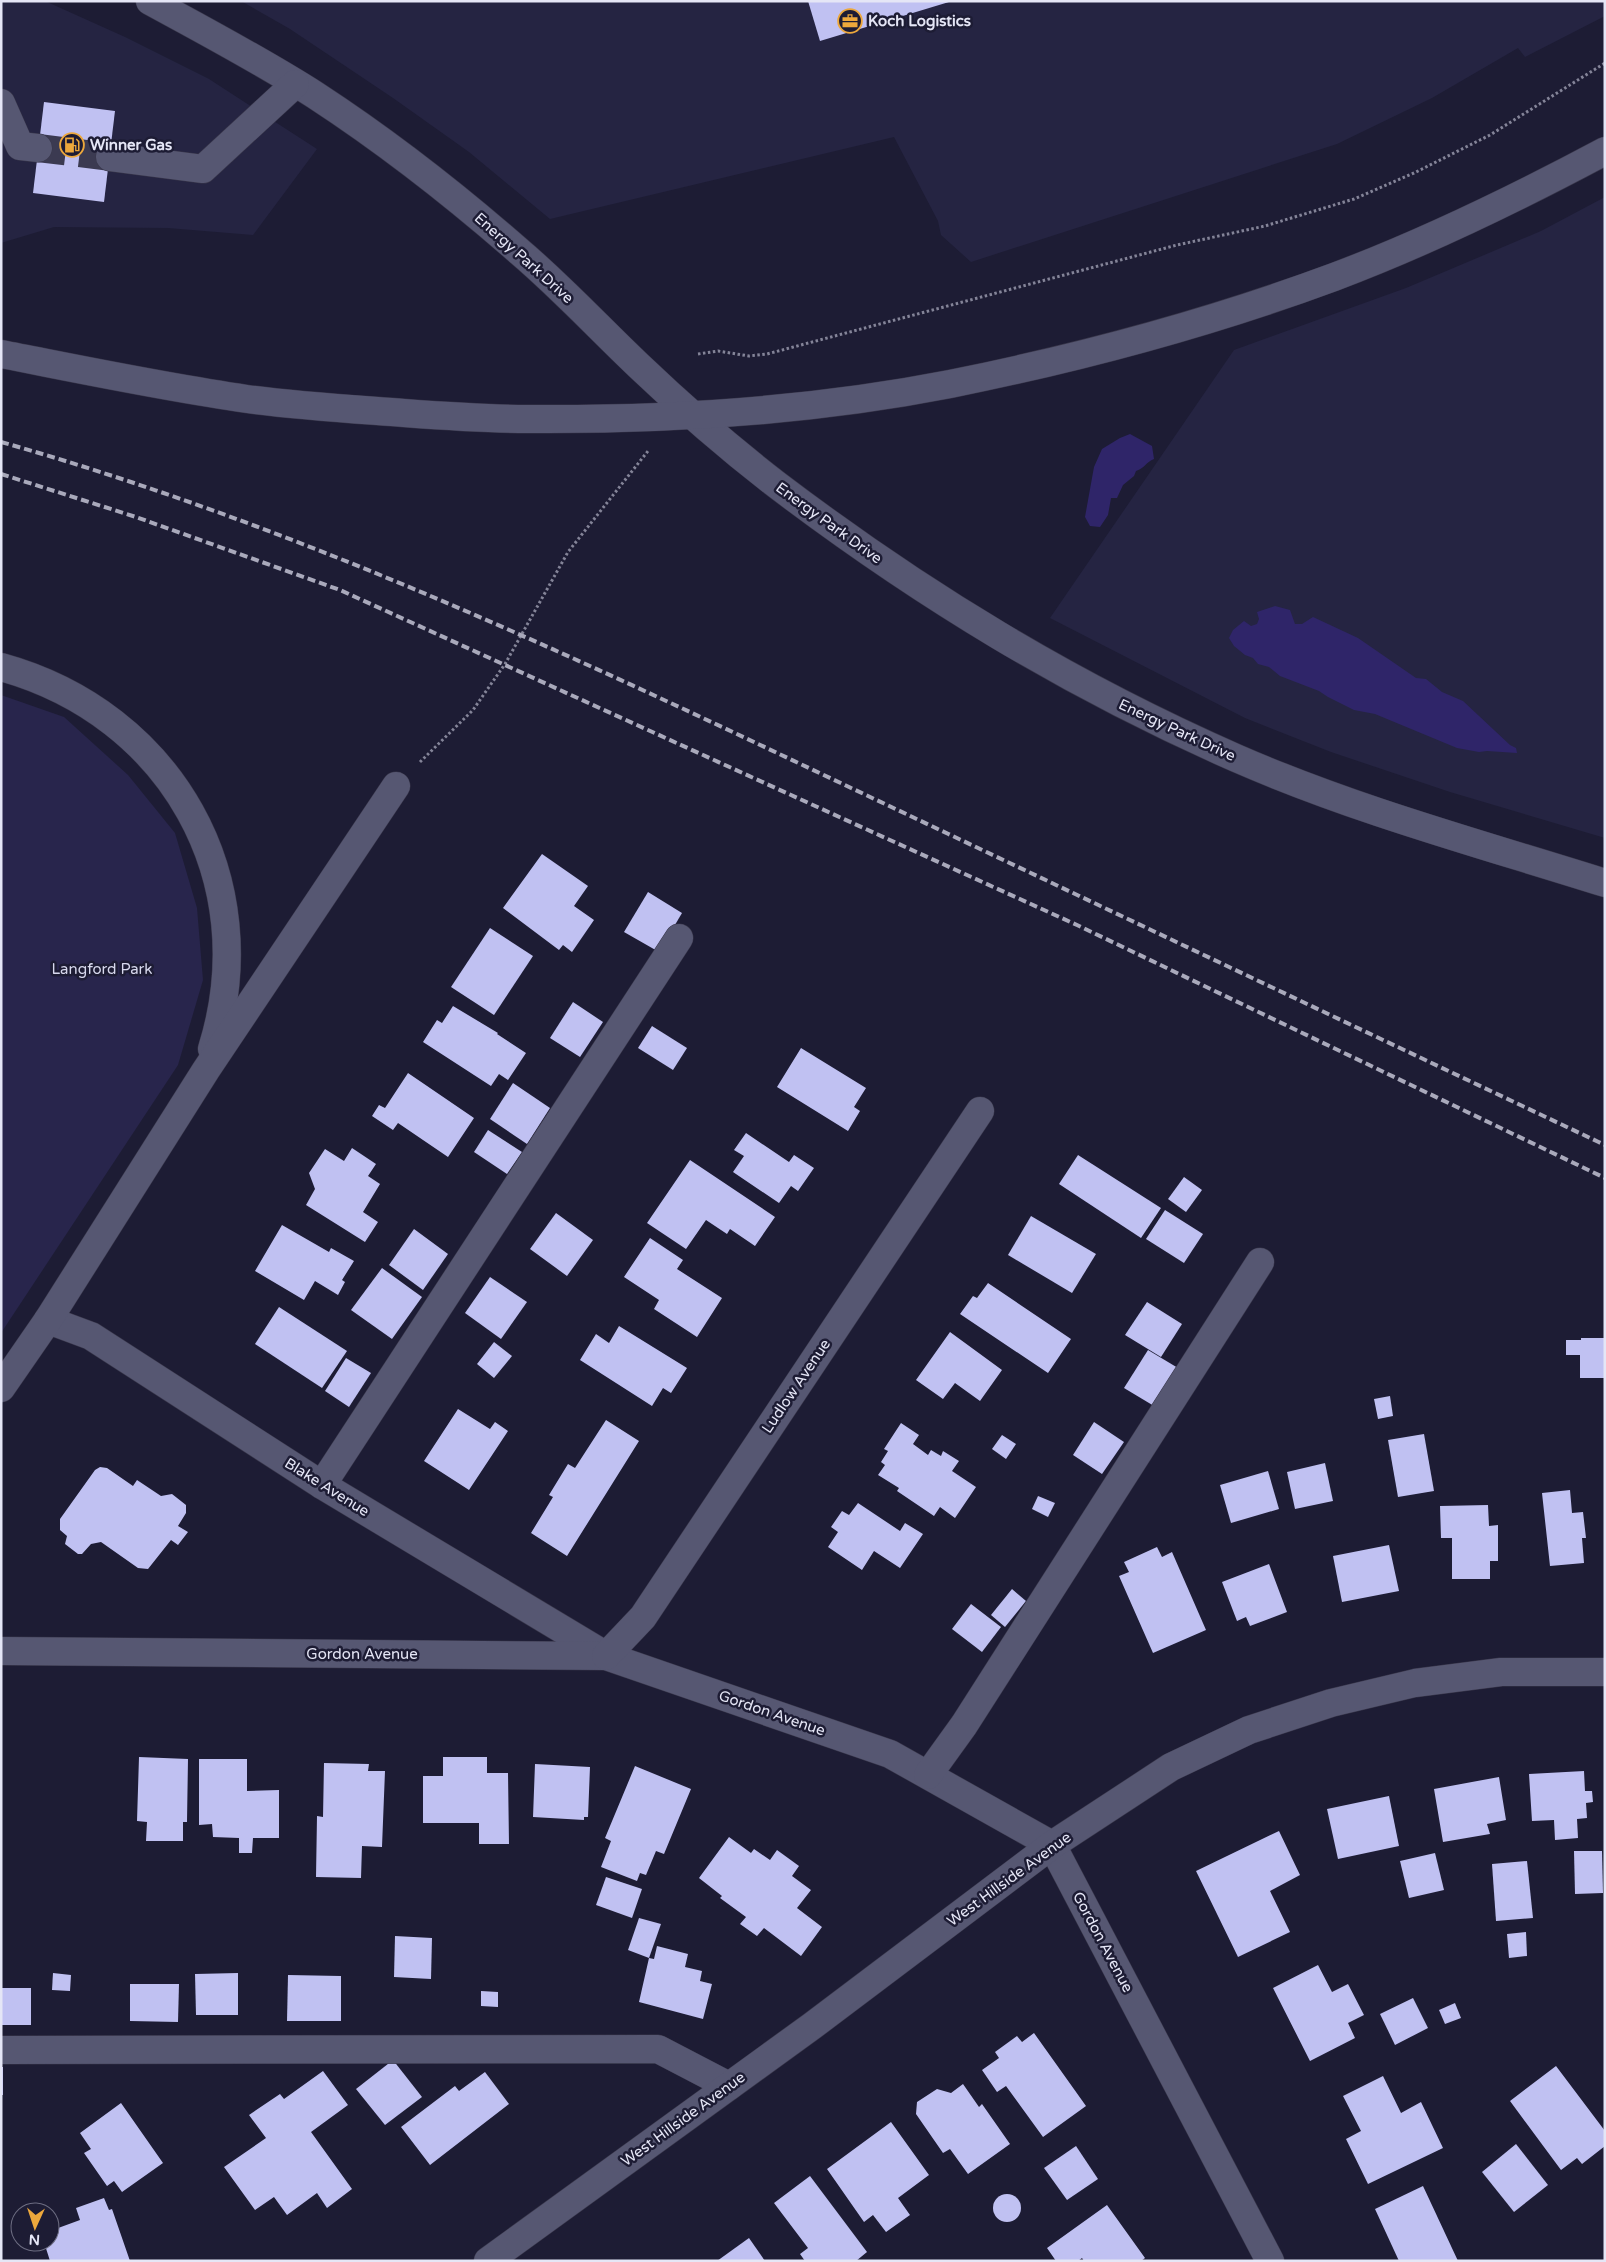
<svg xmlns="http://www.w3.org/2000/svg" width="1606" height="2262" font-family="'Varela Round',sans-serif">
  <rect width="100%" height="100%" fill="#1d1c34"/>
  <!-- built -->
  <g fill="#252442">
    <path d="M1,1H45L125,37L209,79L317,149L253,235L168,228L54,227L1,243Z"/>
    <path d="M241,1H1605V16L1525,57L1518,48L1432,98L1337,144L971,262L941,235L938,221L894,137L550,219L469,152L393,98L290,29Z"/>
    <path d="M1605,197V838L1450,792L1331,752L1245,718L1050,618L1234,350L1406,288L1541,231Z"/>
  </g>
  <!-- green -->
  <path fill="#28254c" d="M1,695L64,717L128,775L175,833L197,908L203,980L178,1065L1,1333Z"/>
  <!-- water -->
  <g fill="#2f2569">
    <path d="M1130,434L1152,446L1154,459C1146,462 1145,468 1136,471L1134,476L1123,485L1117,498H1111L1108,515L1100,527L1090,526L1085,517L1094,467L1102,449L1120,438Z"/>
    <path d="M1275,606L1290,610L1295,624H1302L1313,617L1358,638L1416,678L1426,679L1442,692L1463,701L1510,745L1516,748L1517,753L1487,751L1479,752L1457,748L1375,714L1354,710L1328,697L1319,691L1280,676L1269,667L1258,664L1253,658L1245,655L1234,646L1229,638L1233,630L1244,621L1251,626L1257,624L1259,619L1257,612Z"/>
  </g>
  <!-- building -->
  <g fill="#c0c1f2">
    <path d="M808,1H949V2L820,41Z"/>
    <path d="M44,102L115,111L104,202L33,193Z"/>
    <path d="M542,854L588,886L574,906L594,920L572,952L563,945L559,950L503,908Z"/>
    <path d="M648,892L682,913L659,952L624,932Z"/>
    <path d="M490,928L533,956L494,1015L451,987Z"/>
    <path d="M573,1002L603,1022L580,1057L550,1038Z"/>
    <path d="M453,1006L498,1033L497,1034L526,1053L508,1080L499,1074L491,1086L423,1042L437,1020L442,1023Z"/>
    <path d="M652,1026L687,1048L673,1070L638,1048Z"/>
    <path d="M801,1048L866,1088L854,1107L860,1111L848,1131L777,1087Z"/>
    <path d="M408,1073L474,1118L448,1157L398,1123L393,1130L372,1116L379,1105L385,1108Z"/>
    <path d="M513,1083L550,1108L527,1144L490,1119Z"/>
    <path d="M488,1130L522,1152L507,1174L474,1152Z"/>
    <path d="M746,1133L789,1162L794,1155L814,1168L798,1191L791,1186L779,1203L733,1172L744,1156L734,1150Z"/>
    <path d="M352,1148L376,1164L368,1176L380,1184L363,1212L378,1222L365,1242L306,1205L315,1189L309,1173L325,1149L344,1161Z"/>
    <path d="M1078,1155L1161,1208L1141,1238L1059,1184Z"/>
    <path d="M690,1160L775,1217L755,1246L730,1229L727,1234L706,1220L686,1249L647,1223Z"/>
    <path d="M1184,1177L1202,1190L1186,1212L1168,1199Z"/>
    <path d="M1165,1210L1203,1234L1184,1263L1146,1239Z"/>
    <path d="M556,1213L593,1240L567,1276L530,1249Z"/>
    <path d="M1031,1216L1096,1254L1072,1293L1008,1255Z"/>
    <path d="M282,1225L329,1252L331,1248L354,1261L342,1280L345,1282L338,1295L315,1281L304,1300L255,1271Z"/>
    <path d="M414,1229L448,1254L423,1290L389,1265Z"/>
    <path d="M650,1238L683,1260L677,1269L722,1298L697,1337L654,1309L659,1300L624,1277Z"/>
    <path d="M382,1268L422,1297L392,1339L351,1310Z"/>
    <path d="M490,1277L527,1302L501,1339L465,1313Z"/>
    <path d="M988,1283L1071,1339L1048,1373L960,1314L973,1296L977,1298Z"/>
    <path d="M1147,1302L1182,1324L1161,1357L1125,1335Z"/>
    <path d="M279,1307L347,1351L322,1388L255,1344Z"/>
    <path d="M619,1326L687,1368L671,1393L663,1388L652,1406L580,1360L596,1334L609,1343Z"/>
    <path d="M950,1332L1002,1370L980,1401L955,1383L943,1399L916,1380Z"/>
    <path d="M1581,1338H1605V1378H1580V1355H1566V1340H1581Z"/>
    <path d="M494,1342L512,1356L494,1378L477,1364Z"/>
    <path d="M1148,1350L1183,1371L1159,1409L1124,1388Z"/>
    <path d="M346,1358L371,1373L349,1407L325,1391Z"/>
    <path d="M1390,1396L1393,1416L1378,1419L1374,1399Z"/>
    <path d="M458,1409L490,1429L495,1422L508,1431L469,1490L424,1461Z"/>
    <path d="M606,1420L639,1441L567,1556L531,1533L553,1497L549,1495L568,1464L575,1468Z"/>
    <path d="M1094,1422L1124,1442L1102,1474L1073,1455Z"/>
    <path d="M901,1423L919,1435L913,1444L928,1455L931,1450L941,1456L943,1451L959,1461L952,1471L976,1487L955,1518L940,1507L934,1516L897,1491L899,1488L878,1475L885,1465L881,1462L888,1451L884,1449Z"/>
    <path d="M1424,1434L1434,1491L1398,1497L1388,1440Z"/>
    <path d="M1002,1435L1016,1444L1006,1459L992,1449Z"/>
    <path d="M1325,1463L1333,1501L1295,1509L1287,1472Z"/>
    <path d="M100,1467L107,1468L133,1486L137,1480L161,1496L172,1494L186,1505V1513L178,1526L188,1532L178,1545L171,1540L148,1569L138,1568L101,1542L91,1544L82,1554H78L65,1544L67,1536L60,1530V1519L95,1470Z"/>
    <path d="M1268,1471L1279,1509L1231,1523L1220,1485Z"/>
    <path d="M1570,1490L1572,1513L1583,1512L1586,1538H1582L1584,1563L1550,1566L1542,1493Z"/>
    <path d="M1038,1496L1055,1503L1048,1517L1032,1509Z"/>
    <path d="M858,1503L900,1531L905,1523L923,1534L900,1568L874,1551L862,1570L828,1547L838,1532L831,1527L842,1511L849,1515Z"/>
    <path d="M1488,1505L1489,1526L1498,1525V1561H1490V1579H1452V1538H1441L1440,1506Z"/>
    <path d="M1389,1545L1399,1591L1342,1602L1333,1556Z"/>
    <path d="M1157,1547L1162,1557L1172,1552L1206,1630L1153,1653L1119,1576L1129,1572L1124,1562Z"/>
    <path d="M1269,1564L1287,1612L1250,1626L1246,1617L1237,1621L1222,1582Z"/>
    <path d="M1012,1589L1026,1601L1005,1627L991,1615Z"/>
    <path d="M971,1604L1001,1627L982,1652L952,1629Z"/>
    <path d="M139,1757L188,1759L187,1822H183V1841H146L147,1822L137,1821Z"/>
    <path d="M443,1757H487V1773H508L509,1844H479V1823H423V1776H443Z"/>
    <path d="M199,1759H247V1791L279,1790V1838H253L252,1853H239V1838L213,1837L212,1824L199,1825Z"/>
    <path d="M324,1763L369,1764L368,1771H385L382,1847L362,1846L361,1878L316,1877L317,1816L323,1817Z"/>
    <path d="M535,1764L590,1767L588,1817H584V1820L533,1817Z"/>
    <path d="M635,1766L691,1789L664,1854L656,1851L646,1875L640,1873L637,1881L601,1867L611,1841L605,1838Z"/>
    <path d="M1584,1771L1585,1791H1592L1593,1802L1586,1803L1587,1818L1577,1819L1578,1838L1555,1840L1554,1820L1532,1821L1529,1774Z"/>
    <path d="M1499,1777L1506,1820L1487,1824L1490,1834L1443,1842L1434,1789Z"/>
    <path d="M1389,1796L1399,1846L1338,1859L1327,1809Z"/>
    <path d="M1279,1831L1300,1875L1270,1891L1290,1932L1238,1957L1196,1871Z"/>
    <path d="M729,1837L751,1853L754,1849L770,1860L777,1850L799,1866L792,1876L811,1890L797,1908L822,1927L801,1956L764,1928L757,1936L740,1924L746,1917L720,1898L722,1896L699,1878Z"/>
    <path d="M1574,1851H1602L1603,1893L1575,1894Z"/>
    <path d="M1435,1853L1444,1890L1409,1898L1400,1861Z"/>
    <path d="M1527,1861L1533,1918L1496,1921L1492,1864Z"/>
    <path d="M606,1877L642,1889L632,1918L596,1905Z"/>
    <path d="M639,1918L661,1924L649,1958L628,1950Z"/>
    <path d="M1526,1932L1527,1956L1509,1958L1507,1934Z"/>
    <path d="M395,1936L432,1938L431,1979L394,1977Z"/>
    <path d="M657,1946L688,1954L685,1967L702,1971L700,1981L712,1984L703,2019L639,2002L649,1958L654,1959Z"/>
    <path d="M1318,1965L1332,1992L1348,1984L1364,2015L1348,2023L1355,2038L1310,2061L1273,1988Z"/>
    <path d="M53,1973L71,1975L70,1991L52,1990Z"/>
    <path d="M238,1973V2015H196L195,1974Z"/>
    <path d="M288,1975L341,1976V2021H287Z"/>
    <path d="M130,1984H179L178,2022L130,2021Z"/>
    <rect x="1" y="1988" width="30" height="37"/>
    <path d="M481,1991L498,1992V2007L481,2006Z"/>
    <path d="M1413,1998L1428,2028L1395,2045L1380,2014Z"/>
    <path d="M1455,2003L1461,2018L1445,2024L1439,2010Z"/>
    <path d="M1034,2033L1086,2106L1043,2137L1006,2086L997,2092L982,2070L999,2058L995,2052L1017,2036L1022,2042Z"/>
    <path d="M393,2060L422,2097L385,2125L356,2089Z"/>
    <path d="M1556,2066L1605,2131V2146L1582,2164L1577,2158L1561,2170L1510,2101Z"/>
    <rect x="1" y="2067" width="2" height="28"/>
    <path d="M323,2071L348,2105L311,2132L352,2189L327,2208L317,2193L287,2215L274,2197L255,2210L224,2167L266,2138L249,2115L280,2094L284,2099Z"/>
    <path d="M485,2072L509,2104L430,2165L401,2127L455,2086L459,2091Z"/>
    <path d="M1383,2076L1401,2113L1421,2102L1443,2148L1368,2184L1346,2139L1361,2131L1343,2096Z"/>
    <path d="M963,2084L979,2107L982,2104L1010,2144L968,2174L950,2149L943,2153L916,2114L917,2102L937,2089L951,2093Z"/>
    <path d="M121,2103L163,2163L122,2192L114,2181L107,2186L84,2153L91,2149L80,2133Z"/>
    <path d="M891,2122L929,2175L898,2198L910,2215L886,2232L873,2215L864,2222L827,2169Z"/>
    <path d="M1516,2144L1548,2185L1514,2212L1482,2172Z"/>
    <path d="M1076,2146L1098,2179L1067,2200L1044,2168Z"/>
    <path d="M810,2176L867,2252L856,2261H805L800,2254L808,2248L774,2203Z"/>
    <path d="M1423,2186L1458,2261H1399L1375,2209Z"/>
    <circle cx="1007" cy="2208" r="14"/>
    <path d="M104,2198L109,2210L112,2209L130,2261H50L44,2242H50V2231L80,2220L76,2208Z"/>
    <path d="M1107,2205L1145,2258L1141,2261H1084L1082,2258L1078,2261H1056L1047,2248Z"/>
    <path d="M749,2238L765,2261H717Z"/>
  </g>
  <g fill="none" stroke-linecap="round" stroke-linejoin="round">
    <!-- minor-tunnel -->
    <path stroke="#3b3a51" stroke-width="28" stroke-dasharray="28 14" stroke-linecap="butt" d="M38,148L110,157"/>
    <!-- minor casing -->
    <g stroke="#39374b" stroke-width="29">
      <g id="minor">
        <path d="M150,1C205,31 262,61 315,95C387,142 456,196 521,253C562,288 600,329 639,366C683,408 729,448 777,485C922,595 1070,685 1236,758C1355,810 1481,844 1605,883"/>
        <path d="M1,103L20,146L38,148"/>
        <path d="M110,157L203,169L295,84"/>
        <path d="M1,354C83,370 164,387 247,399C299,406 351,409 404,413C445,416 487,419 528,419C668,420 812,411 950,384C1079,358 1210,323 1334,277C1427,242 1517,198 1605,151"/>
        <path d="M1,667C171,714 265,879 212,1049"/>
        <path d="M48,1320L91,1336L322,1485L605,1655"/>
        <path d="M1,1388L48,1320L206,1070L396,786"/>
        <path d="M322,1485L679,938"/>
        <path d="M1,1651L606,1656L890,1754L1052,1845L1270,2261"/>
        <path d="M606,1656L643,1617L980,1111"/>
        <path d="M928,1775L964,1725L1260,1262"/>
        <path d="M1,2050L658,2049L729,2086"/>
        <path d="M488,2261L812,2026L1052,1845L1171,1767L1249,1730L1331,1703L1415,1683L1501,1672H1605"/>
      </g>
    </g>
    <!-- path -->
    <g stroke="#848498" stroke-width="3" stroke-dasharray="2.5 2.5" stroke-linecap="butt">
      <path d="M698,354L718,351L749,356L767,354L1177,245L1265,226L1354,199L1414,173L1490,135L1605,63"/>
      <path d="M420,762L473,710L505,664L568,552L648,451"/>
    </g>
    <!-- minor -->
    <use href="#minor" stroke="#565772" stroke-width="28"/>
    <!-- rail -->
    <g stroke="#a9a9bb" stroke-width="4" stroke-dasharray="8 4" stroke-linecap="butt">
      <path d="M1,442C295,525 573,656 849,787C1101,906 1353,1026 1605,1145"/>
      <path d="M1,474L136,517L340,590L1077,925L1605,1178"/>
    </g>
  </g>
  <!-- icons -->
  <defs>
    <g id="office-ring" transform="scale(1.25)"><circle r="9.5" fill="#1d1c34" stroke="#eda83c" stroke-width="1.5"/><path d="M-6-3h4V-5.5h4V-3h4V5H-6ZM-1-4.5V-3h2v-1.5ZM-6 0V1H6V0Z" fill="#eda83c"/></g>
    <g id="fuel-ring" transform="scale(1.25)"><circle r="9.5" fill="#1d1c34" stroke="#eda83c" stroke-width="1.5"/><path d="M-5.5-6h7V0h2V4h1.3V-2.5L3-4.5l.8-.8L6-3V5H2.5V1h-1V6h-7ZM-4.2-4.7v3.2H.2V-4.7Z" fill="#eda83c"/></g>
  </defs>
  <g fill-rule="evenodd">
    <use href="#office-ring" x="850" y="21"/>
    <use href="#fuel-ring" x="72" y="145"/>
  </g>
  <g text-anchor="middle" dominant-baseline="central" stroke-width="5" stroke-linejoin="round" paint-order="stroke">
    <!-- poi labels -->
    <g font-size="15" font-weight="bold" fill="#e5e6f6" stroke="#1d1c34" text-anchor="start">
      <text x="868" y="21">Koch Logistics</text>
      <text x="90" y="145">Winner Gas</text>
    </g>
    <!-- street labels -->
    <g font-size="15" fill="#e5e6f6" stroke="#1d1c34">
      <text transform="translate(524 258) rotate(42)">Energy Park Drive</text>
      <text transform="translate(829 523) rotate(36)">Energy Park Drive</text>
      <text transform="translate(1177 730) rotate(25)">Energy Park Drive</text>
      <text transform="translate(796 1386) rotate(-56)">Ludlow Avenue</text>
      <text transform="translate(327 1487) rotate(32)">Blake Avenue</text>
      <text x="362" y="1654">Gordon Avenue</text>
      <text transform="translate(772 1713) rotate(19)">Gordon Avenue</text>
      <text transform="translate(1009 1879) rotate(-36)">West Hillside Avenue</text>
      <text transform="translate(1103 1942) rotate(62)">Gordon Avenue</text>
      <text transform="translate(683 2119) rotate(-36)">West Hillside Avenue</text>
    </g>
    <!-- park labels -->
    <g font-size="15" fill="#d7d8ed" stroke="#1d1c34">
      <text x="102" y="969">Langford Park</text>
    </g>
  </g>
  <!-- border -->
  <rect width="1606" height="2262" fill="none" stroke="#e5e6f6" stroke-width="5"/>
  <!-- north arrow -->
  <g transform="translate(35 2227) rotate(183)"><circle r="24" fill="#1d1c34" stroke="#6d6d82"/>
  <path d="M0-4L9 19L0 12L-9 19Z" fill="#eda83c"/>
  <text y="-8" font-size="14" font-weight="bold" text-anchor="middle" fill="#e5e6f6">N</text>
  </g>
</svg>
